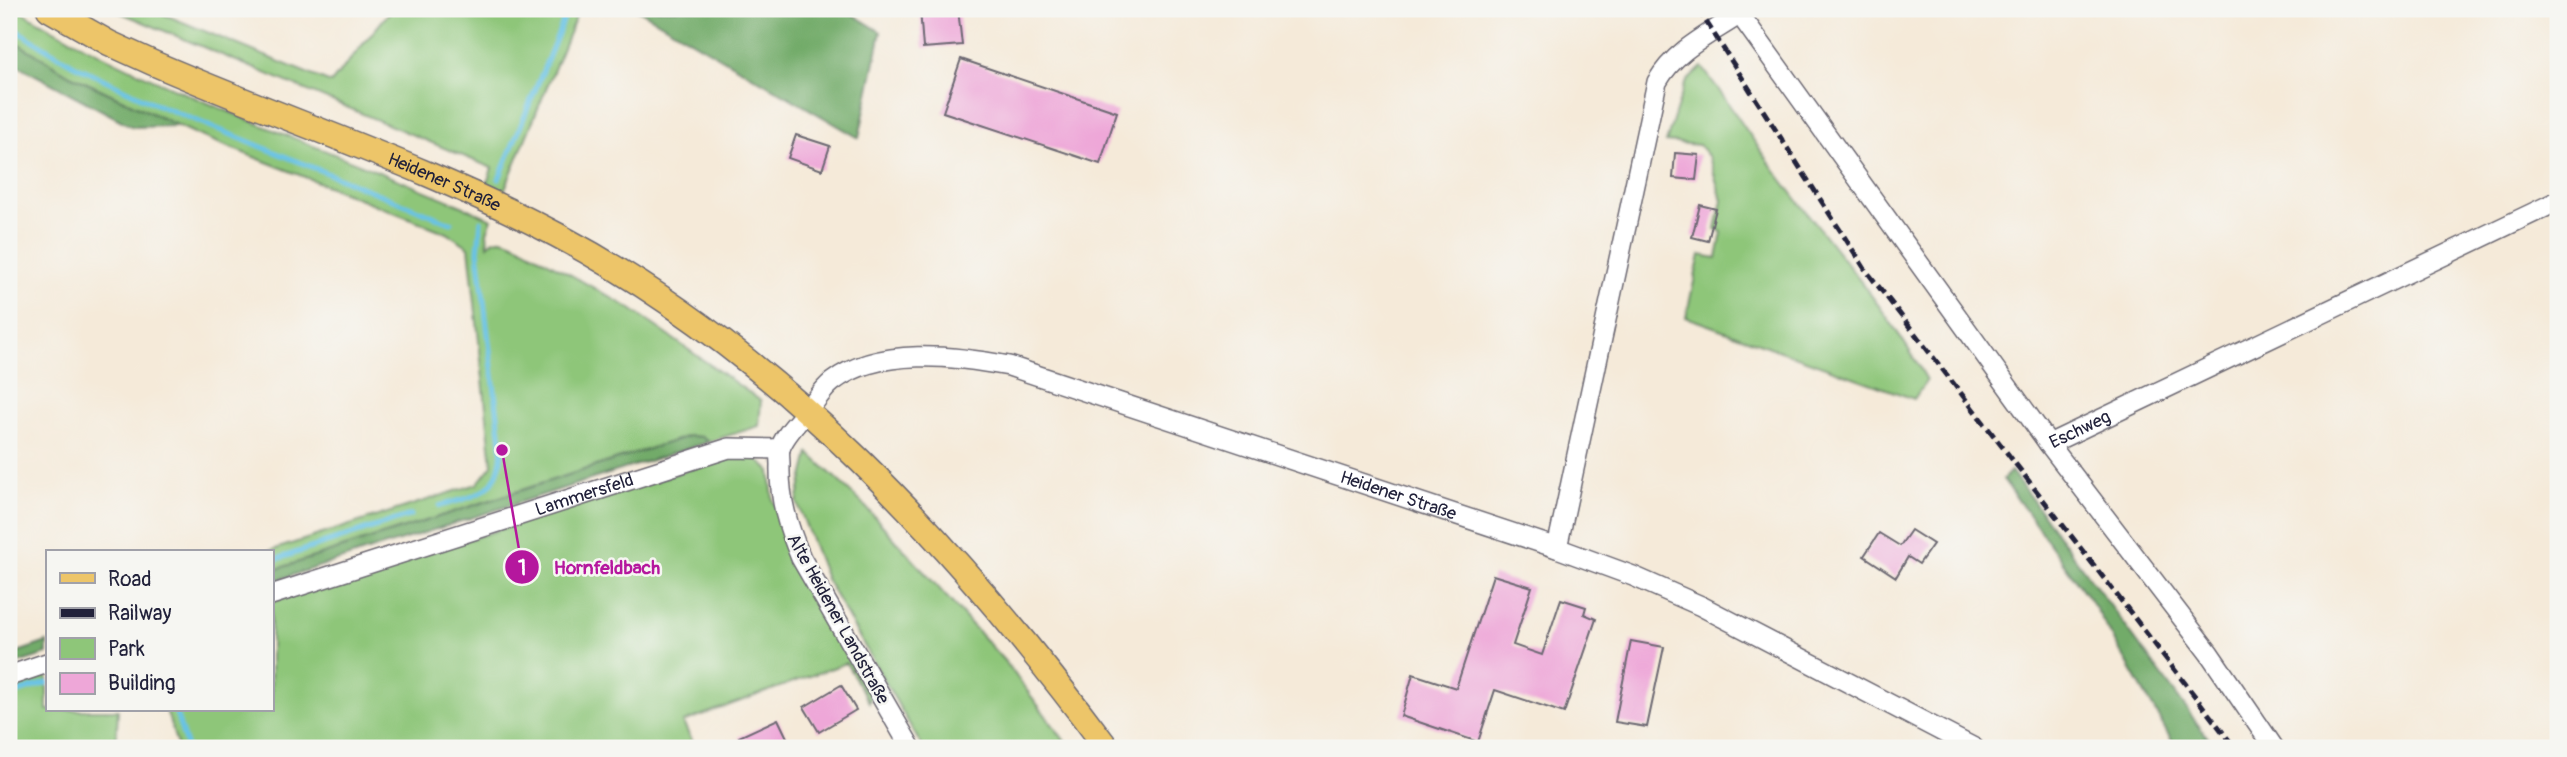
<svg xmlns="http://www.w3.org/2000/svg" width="2567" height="757" font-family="Pangolin,sans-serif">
  <rect width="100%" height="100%" fill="#f6f6f2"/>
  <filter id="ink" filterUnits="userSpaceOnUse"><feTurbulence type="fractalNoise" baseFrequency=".0143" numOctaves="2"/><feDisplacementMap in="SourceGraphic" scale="14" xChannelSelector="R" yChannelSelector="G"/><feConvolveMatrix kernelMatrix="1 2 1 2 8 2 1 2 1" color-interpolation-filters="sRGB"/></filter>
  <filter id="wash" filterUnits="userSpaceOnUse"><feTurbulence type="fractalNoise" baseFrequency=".00686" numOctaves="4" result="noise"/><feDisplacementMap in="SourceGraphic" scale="28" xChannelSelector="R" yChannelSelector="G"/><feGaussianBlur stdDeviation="1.57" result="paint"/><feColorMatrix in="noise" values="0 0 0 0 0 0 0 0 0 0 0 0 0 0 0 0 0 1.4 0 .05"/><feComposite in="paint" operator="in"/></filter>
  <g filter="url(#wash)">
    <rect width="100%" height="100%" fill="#f5ead9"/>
    <!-- green -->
    <g fill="#8ec679" stroke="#58745a" stroke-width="2">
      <path d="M9,9H17C167,98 334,149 492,219L487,232L488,245C499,234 507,240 520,246L631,309L761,401L759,426L708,442L702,437L689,436L271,571V552H266L477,484L492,465L469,247L447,233L198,135L70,75L9,38Z"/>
      <path d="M112,9H151L331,83L392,9H579L504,191L487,183L492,168Z"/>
      <path d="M1702,67C1730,104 1754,143 1782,180C1831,246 1887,308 1927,380L1914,399L1686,317L1700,255L1717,258L1722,232L1716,229L1722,200L1709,157L1699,145L1666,142L1685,83Z"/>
      <path d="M809,453L863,504L1007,664L1070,748H923L826,579L797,502Z"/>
      <path d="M751,454L770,471L773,500L872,695L869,702L846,663L683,722L695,748H178L166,710H271V602L725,458Z"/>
      <path d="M47,674V710H118L116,748H9V686Z"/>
    </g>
    <!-- forest -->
    <g fill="#72ab69" stroke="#4a6652" stroke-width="2">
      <path d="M637,9H844L881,32L859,138Z"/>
      <path d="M9,38L70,75L179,126L133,127L9,61Z"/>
      <path d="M689,436L702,437L708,442L271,582V571Z"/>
      <path d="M2011,471L2202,730L2216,748H2176L2095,607L2003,479Z"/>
      <path d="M47,642V654L9,666V655Z"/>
    </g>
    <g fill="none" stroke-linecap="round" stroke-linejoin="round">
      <!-- stream -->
      <g stroke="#68c2e6" stroke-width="5">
        <path d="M9,26L74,65L160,106L451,223"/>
        <path d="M499,179L564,19"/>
        <path d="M440,506C477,495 499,494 502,450L478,251L481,221"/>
        <path d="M271,561L411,515"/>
        <path d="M9,695L47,683"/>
        <path d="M175,710L187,748"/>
      </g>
    </g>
    <g id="blocks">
      <!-- building -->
      <g fill="#eea7d8">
        <path d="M920,9H958L962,45L923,48Z"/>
        <path d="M961,59L1117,112L1100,164L943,112Z"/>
        <path d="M796,135L830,146L822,170L788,158Z"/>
        <path d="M1675,153L1699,155L1696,180L1673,178Z"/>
        <path d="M1700,205L1716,209L1708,241L1692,237Z"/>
        <path d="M1911,530L1933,544L1919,564L1908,557L1896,577L1864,556L1879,533L1900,546Z"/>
        <path d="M1493,575L1532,587L1513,645L1542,655L1561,599L1586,607L1584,614L1596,619L1564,713L1495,690L1478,742L1401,716L1413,674L1456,688Z"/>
        <path d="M1631,641L1664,647L1647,727L1615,722Z"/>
        <path d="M841,685L856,710L819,732L804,707Z"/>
        <path d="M778,719L792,748H744L739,737Z"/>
      </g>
    </g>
  </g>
  <g filter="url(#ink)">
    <use href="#blocks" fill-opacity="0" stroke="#6c6872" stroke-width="2"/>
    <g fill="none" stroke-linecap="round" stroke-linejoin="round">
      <!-- minor casing -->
      <g stroke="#6c6872" stroke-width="22">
        <g id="minor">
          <path id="s1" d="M1736,9L2049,444L2558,201"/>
          <path d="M2049,444L2209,653L2274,748"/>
          <path d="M1557,548L1657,82C1675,50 1710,34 1740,14"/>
          <path id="s2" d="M271,595L729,448L780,449"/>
          <path d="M9,676L47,663"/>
          <path id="s3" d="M911,748L801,558C788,527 779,499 780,465C780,460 779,453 780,449C784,435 799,421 808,410C816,401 823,389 832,382C878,346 956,356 1009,366L1557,548L1633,576L1701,606L1974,748"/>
        </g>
      </g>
      <!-- major casing -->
      <g stroke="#6c6872" stroke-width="27">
        <g id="major">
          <path id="s4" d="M49,9L109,43L153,63C287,121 427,166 557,235C783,355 956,546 1107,748"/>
        </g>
      </g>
      <!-- minor -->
      <use href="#minor" stroke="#fff" stroke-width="19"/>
      <!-- major -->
      <use href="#major" stroke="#edc569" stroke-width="24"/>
      <!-- rail -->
      <path stroke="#22223b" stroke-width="5" stroke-dasharray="10 5" stroke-linecap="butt" d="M1698,9L1865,269L2235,748"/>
    </g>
  </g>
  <g text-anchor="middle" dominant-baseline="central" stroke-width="5" stroke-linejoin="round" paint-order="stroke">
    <!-- street labels -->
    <g font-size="18" fill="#22223b" stroke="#f6f6f2">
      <text stroke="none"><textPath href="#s4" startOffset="432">Heidener Straße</textPath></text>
      <text stroke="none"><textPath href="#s1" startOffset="570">Eschweg</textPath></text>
      <text stroke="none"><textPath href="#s3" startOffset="1010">Heidener Straße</textPath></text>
      <text stroke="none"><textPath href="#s2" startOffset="329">Lammersfeld</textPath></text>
      <text transform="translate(838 619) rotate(61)">Alte Heidener Landstraße</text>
    </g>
  </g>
  <!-- callouts -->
  <path fill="none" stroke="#b5179e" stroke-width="2.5" d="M502 450L522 567"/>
  <g fill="#b5179e" stroke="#f6f6f2" stroke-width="2.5">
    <circle cx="502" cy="450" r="7"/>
    <circle cx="522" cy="567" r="18"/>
  </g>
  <g font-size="21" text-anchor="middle" font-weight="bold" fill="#fff">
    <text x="522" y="575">1</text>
  </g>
  <g font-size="19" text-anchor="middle" font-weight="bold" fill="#b5179e" stroke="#f6f6f2" stroke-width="5" stroke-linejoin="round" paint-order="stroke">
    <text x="607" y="574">Hornfeldbach</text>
  </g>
  <!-- margin -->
  <rect width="2567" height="757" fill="none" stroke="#f6f6f2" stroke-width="35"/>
  <!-- legend -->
  <rect x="46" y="550" width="228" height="161" fill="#f6f6f2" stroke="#a1a1a9" stroke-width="2"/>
  <rect x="60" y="573" width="35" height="10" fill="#edc569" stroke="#a1a1a9" stroke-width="2"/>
  <text x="108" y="586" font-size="21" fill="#22223b">Road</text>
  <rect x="60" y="608" width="35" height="10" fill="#22223b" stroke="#a1a1a9" stroke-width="2"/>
  <text x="108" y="620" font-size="21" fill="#22223b">Railway</text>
  <rect x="60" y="638" width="35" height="21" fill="#8ec679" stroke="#a1a1a9" stroke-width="2"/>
  <text x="108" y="656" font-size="21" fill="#22223b">Park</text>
  <rect x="60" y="673" width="35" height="21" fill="#eea7d8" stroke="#a1a1a9" stroke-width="2"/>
  <text x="108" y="690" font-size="21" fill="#22223b">Building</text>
</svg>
